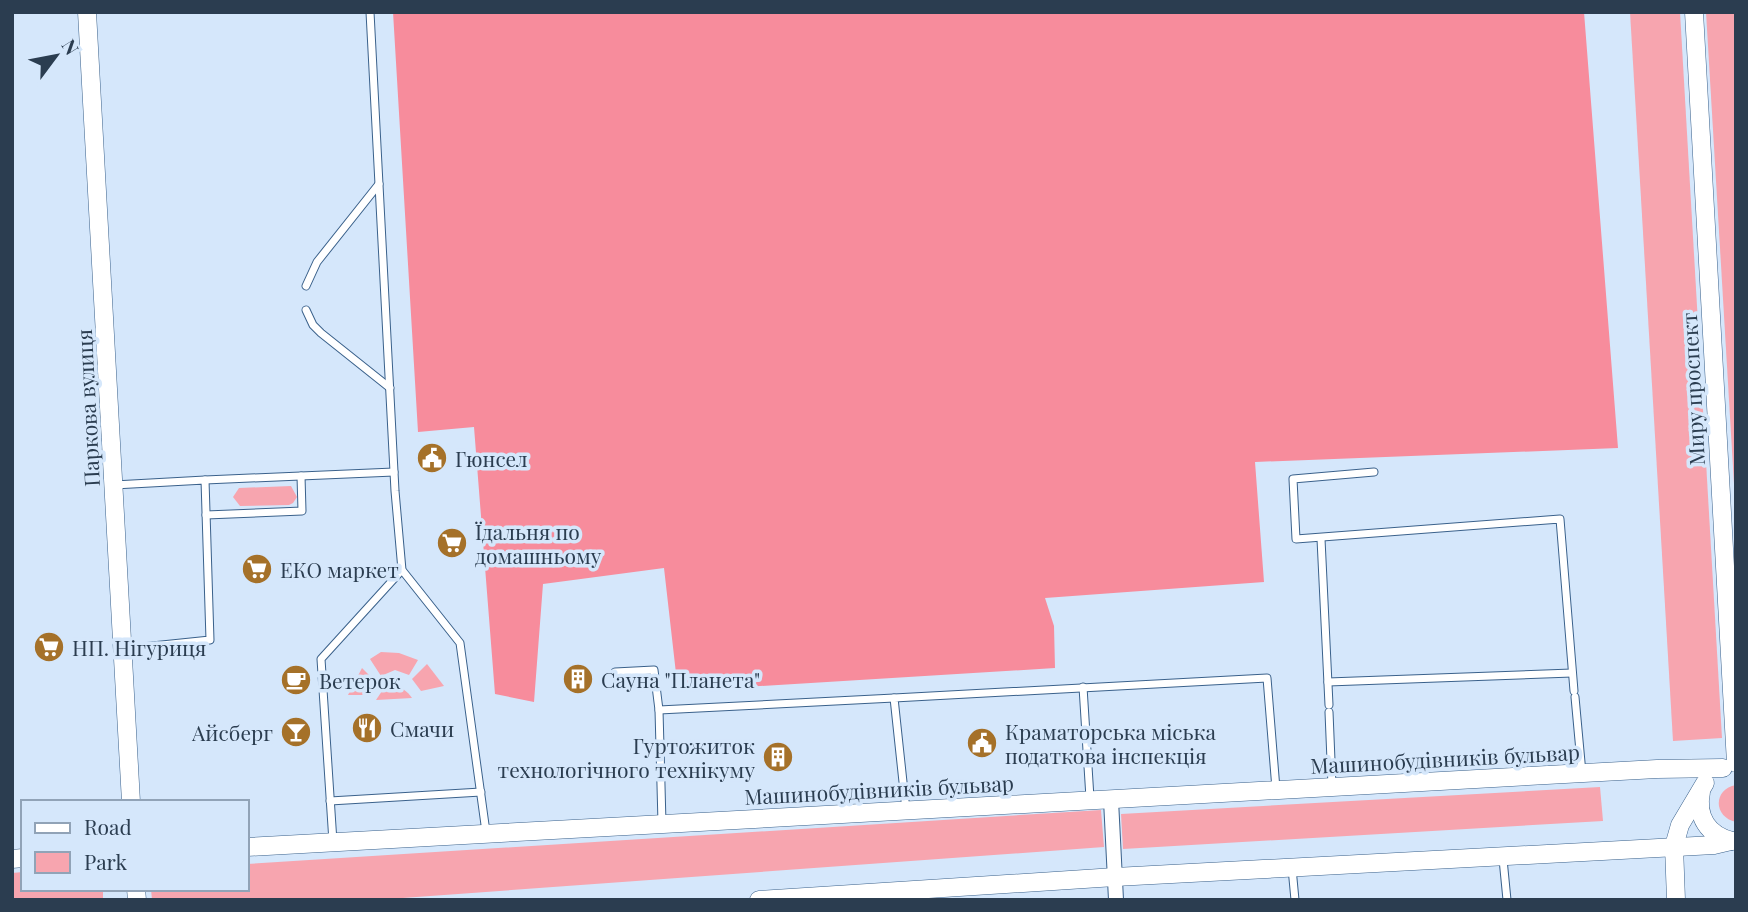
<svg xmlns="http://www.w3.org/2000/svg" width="1748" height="912" font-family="'Playfair Display',serif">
  <rect width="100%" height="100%" fill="#d5e7fb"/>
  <!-- green -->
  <g fill="#f7a5af">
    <path d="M1630,12H1680L1722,738L1673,741Z"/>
    <path d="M1706,12H1736V518Z"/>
    <path d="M291,486L297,497L293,503L289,505L240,506L233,497L239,488Z"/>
    <path d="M381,652L399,653L418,660L409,675L395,670L381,676L370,659Z"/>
    <path d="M427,664L444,686L421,691L412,679Z"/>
    <path d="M362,668L375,681L370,695H348Z"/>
    <path d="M392,686C402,687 407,691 412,698L376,700L382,691Z"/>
    <path d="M1736,785V822C1713,817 1713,789 1736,785Z"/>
    <path d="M1600,787L1603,821L1123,849L1121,814Z"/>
    <path d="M1101,810L1104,847L375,900H152L151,889H247V864Z"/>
    <path d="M23,872V889H103V900H12V873Z"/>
  </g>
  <!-- forest -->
  <path fill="#f78c9c" d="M393,12H1584L1618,448L1255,462L1264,582L1045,598L1054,626L1055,668L678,691L664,568L543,584L534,702L495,694L474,427L418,432Z"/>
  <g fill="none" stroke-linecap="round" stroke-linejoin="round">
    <!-- service casing -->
    <g stroke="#3a618b" stroke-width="9">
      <g id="service">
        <path d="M370,12L395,491L402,570L460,643L486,832"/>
        <path d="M306,286L317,262L379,184"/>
        <path d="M306,310L313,325L321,333L390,388"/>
        <path d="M1374,472L1293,479L1296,539L1560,519L1574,691"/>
        <path d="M205,480L394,472"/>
        <path d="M114,485L205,480L210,640L123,649"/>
        <path d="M206,515L302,511L301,476"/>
        <path d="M1321,539L1329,705"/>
        <path d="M615,672L654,670L659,710L662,823"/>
        <path d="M1328,682L1572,673"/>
        <path d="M1083,687L1090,798"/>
        <path d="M1575,697L1582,773"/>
        <path d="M659,710L894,698"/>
        <path d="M1329,712L1332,785"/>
        <path d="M330,801L481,792"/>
        <path d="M906,810L894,698L1267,678L1276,789"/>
        <path d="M333,842L321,659L402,570"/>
        <path d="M1503,859L1507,900"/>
        <path d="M1292,868L1295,900"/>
      </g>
    </g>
    <!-- minor casing -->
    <g stroke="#3a618b" stroke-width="16">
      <path id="minor" d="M1111,800L1116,900"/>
    </g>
    <!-- tertiary casing -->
    <g stroke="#3a618b" stroke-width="19">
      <g id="tertiary">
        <path d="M87,12L131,802"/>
        <path d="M1694,12L1736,763"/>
        <path d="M1701,792C1696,817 1708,835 1732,841"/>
        <path d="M247,847L1657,769L1723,768"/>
        <path d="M12,859L23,858"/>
        <path d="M136,889L137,900"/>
        <path d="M759,900L1115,877L1714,845L1731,841"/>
        <path d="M1676,900L1674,846L1680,825L1705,783"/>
      </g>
    </g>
    <!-- service -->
    <use href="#service" stroke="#fff" stroke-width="7"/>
    <!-- minor -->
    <use href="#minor" stroke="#fff" stroke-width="14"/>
    <!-- tertiary -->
    <use href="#tertiary" stroke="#fff" stroke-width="18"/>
  </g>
  <!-- icons -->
  <defs>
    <g id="civic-disc" transform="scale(1.575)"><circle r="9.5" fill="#a57129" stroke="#d5e7fb"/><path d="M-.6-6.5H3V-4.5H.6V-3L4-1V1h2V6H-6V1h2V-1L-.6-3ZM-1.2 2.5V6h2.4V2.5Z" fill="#fff"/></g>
    <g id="supermarket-disc" transform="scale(1.575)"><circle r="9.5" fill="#a57129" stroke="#d5e7fb"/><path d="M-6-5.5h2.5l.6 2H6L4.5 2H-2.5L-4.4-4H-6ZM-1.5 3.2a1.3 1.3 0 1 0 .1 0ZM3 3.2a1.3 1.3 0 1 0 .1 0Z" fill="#fff"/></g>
    <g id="building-disc" transform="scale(1.575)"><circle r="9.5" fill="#a57129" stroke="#d5e7fb"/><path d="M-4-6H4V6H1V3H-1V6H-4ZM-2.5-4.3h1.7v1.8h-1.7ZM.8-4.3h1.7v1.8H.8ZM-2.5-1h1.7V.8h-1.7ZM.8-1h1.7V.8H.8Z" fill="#fff"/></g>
    <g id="cafe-disc" transform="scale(1.575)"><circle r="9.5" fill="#a57129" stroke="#d5e7fb"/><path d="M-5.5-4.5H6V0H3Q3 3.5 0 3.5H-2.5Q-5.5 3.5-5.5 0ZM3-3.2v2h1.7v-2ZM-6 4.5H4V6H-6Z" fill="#fff"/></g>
    <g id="restaurant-disc" transform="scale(1.575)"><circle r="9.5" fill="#a57129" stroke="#d5e7fb"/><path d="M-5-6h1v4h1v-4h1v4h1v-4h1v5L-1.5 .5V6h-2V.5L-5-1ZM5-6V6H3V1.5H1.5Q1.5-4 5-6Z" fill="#fff"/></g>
    <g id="bar-disc" transform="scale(1.575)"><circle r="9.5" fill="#a57129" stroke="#d5e7fb"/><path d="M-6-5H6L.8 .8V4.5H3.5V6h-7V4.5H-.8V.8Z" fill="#fff"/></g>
  </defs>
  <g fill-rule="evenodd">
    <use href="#civic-disc" x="432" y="458"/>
    <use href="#supermarket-disc" x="452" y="543"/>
    <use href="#supermarket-disc" x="257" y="569"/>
    <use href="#supermarket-disc" x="49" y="647"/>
    <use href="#building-disc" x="578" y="679"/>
    <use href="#cafe-disc" x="296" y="680"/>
    <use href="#restaurant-disc" x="367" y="728"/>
    <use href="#bar-disc" x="296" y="732"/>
    <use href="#civic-disc" x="982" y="743"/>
    <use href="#building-disc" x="778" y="757"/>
  </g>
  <g text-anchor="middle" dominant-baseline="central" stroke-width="7" stroke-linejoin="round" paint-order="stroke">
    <!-- street labels -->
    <g font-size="21" fill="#2b3d50" stroke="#d5e7fb">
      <text transform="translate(1692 389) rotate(-93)">Миру проспект</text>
      <text transform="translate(87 408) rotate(-93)">Паркова вулиця</text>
      <text transform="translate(1445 758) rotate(-3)">Машинобудівників бульвар</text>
      <text transform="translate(879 789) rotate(-3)">Машинобудівників бульвар</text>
    </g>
    <!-- poi labels -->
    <g font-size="21" fill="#2b3d50" stroke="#d5e7fb" text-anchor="start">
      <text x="455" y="458">Гюнсел</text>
      <text x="475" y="531">Їдальня по<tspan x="475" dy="24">домашньому</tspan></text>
      <text x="280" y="569">ЕКО маркет</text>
      <text x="72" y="647">НП. Нігуриця</text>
      <text x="601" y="679">Сауна "Планета"</text>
      <text x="319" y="680">Ветерок</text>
      <text x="390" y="728">Смачи</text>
      <text x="1005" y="731">Краматорська міська<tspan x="1005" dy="24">податкова інспекція</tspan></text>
      <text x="273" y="732" text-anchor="end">Айсберг</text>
      <text x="755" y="745" text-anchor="end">Гуртожиток<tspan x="755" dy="24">технологічного технікуму</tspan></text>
    </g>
  </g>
  <!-- border -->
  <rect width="1748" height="912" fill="none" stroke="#2b3d50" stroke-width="28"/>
  <!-- legend -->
  <rect x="21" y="800" width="228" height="91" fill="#d5e7fb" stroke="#91a3b7" stroke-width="2"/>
  <rect x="35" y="823" width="35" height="10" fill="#ffffff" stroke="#91a3b7" stroke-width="2"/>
  <text x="84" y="835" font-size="21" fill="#2b3d50">Road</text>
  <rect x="35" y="852" width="35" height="21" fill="#f7a5af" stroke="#91a3b7" stroke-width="2"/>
  <text x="84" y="870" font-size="21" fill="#2b3d50">Park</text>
  <!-- north arrow -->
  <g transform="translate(56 56) rotate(58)" stroke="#d5e7fb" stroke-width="5" paint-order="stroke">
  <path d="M0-5L12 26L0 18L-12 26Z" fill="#2b3d50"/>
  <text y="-10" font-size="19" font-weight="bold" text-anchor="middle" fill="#2b3d50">N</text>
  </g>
</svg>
